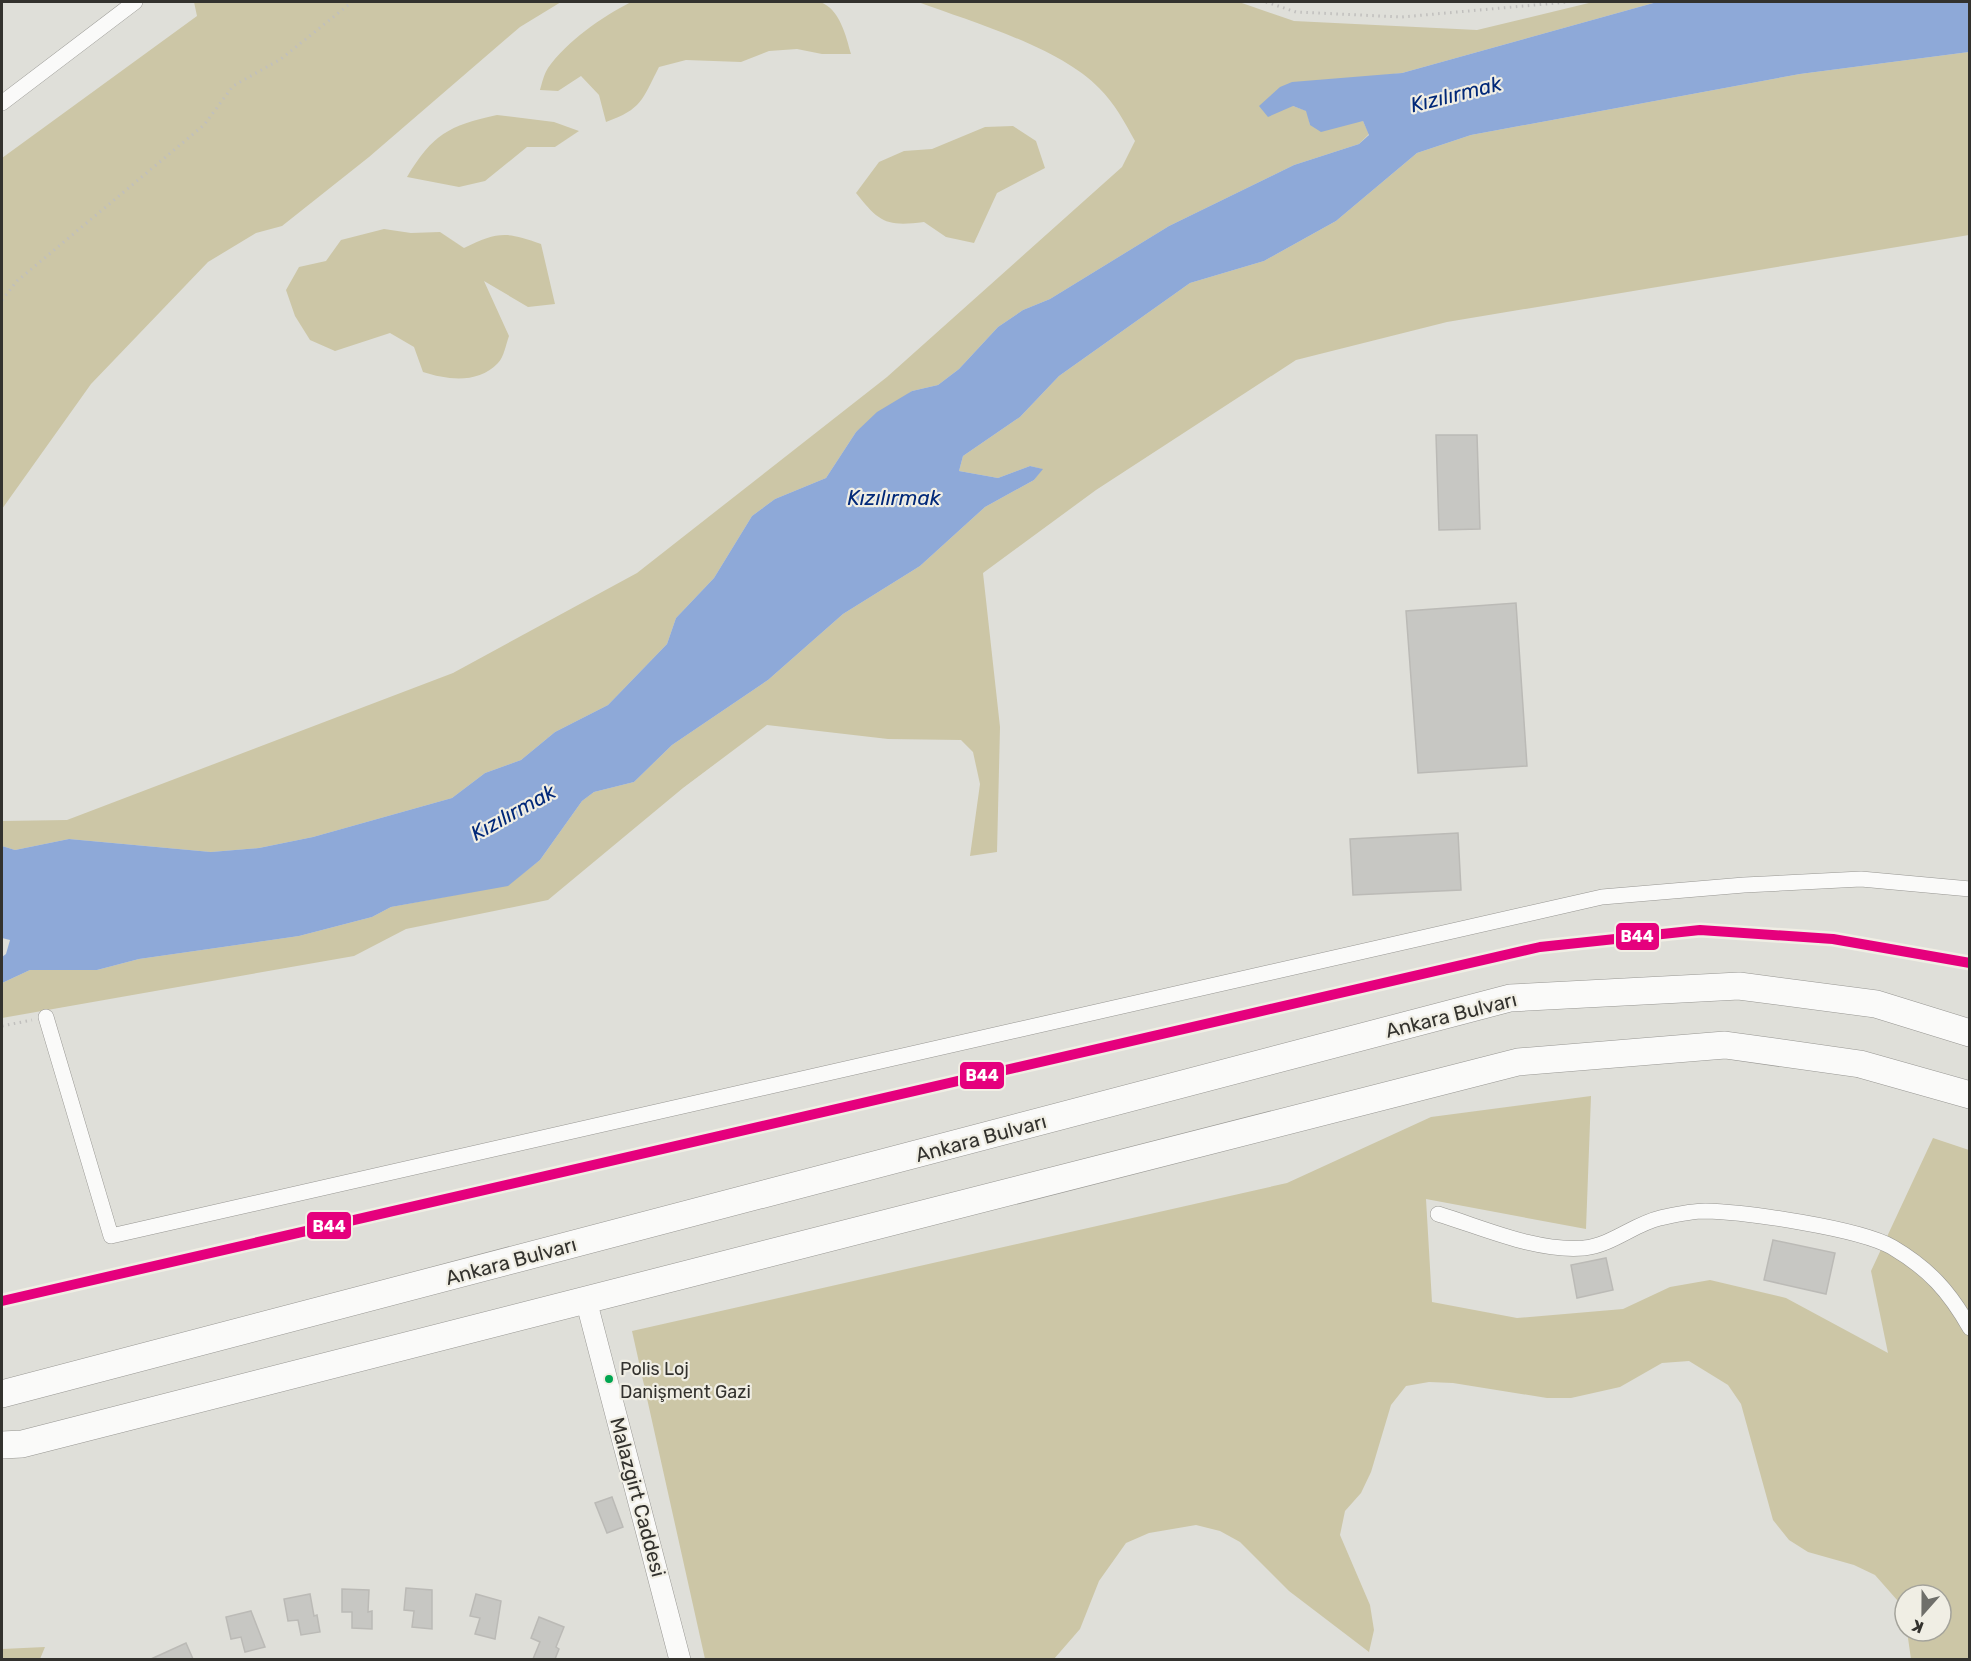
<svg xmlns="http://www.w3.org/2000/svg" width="1971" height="1661" font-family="Rubik,sans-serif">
  <rect width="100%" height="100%" fill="#dfdfd9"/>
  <!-- green -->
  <g fill="#ccc6a6">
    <path d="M194,2H561L520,27L369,157L282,226L256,233L208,262L91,384L2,509V158L197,16Z"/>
    <path d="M631,2H820C840,9 846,36 851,54H822L797,49L769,51L741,62L686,60L659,67C642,100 642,109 606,122L599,95L581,76L558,91L540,90C542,83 544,74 548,68C567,41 602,17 631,2Z"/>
    <path d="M918,2H1239L1294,21L1477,30L1593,2H1657L1402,73L1353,79L1293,106L1307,111L1310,125L1363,121L1369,134L1359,144L1294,165L1169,226L1050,299L1023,310L998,327L959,369L938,385L912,391L856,432L826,478L775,499L752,516L714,578L676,618L667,644L608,705L555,732L521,760L485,773L452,798L313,837L259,848L211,852L69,839L15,850L2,846V821L67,820L453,673L637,573L887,377L1122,167L1135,141C1124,121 1115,104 1099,88C1059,47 972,22 918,2Z"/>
    <path d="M1969,52V235L1447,322L1296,360L1096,490L983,573L1000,727L997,852L970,856L980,784L973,752L961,740L888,739L767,725L683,788L548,900L406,929L354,956L2,1018V983L30,970H97L139,959L299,936L372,917L391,907L508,885L540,860L582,801L594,792L634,782L672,745L768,680L843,614L920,566L985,507L1034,480L1042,469L1030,466L998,478L959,471L963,456L1020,417L1059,376L1190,283L1264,261L1336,221L1417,153L1471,135L1800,74Z"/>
    <path d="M497,115L554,122L579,131L555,147H527L485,181L459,187L407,177C433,134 448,126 497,115Z"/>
    <path d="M1013,126L1036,141L1045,168L997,193L974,243L946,237L924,222C886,227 879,222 856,193L879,162L904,151L932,149L985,127Z"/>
    <path d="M384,229L411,233L440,232L464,248C497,232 506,231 541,244L555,304L528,307L484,281L509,336C506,344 504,357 498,363C478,384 448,380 423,372L414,347L390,333L335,351L310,340L295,316L286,290L299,267L326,261L341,240Z"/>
    <path d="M1591,1096L1586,1229L1426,1199L1432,1302L1517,1318L1623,1309L1670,1287L1710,1280L1786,1298L1888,1353L1871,1271L1933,1138L1969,1150V1659H1911L1907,1631H1941V1595H1905V1609L1875,1575L1854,1565L1808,1552L1789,1540L1773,1520L1741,1404L1728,1385L1689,1361L1662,1363L1620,1387L1571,1398H1547L1453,1383L1429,1382L1406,1386L1391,1405L1371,1472L1361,1493L1345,1511L1340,1535L1370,1605L1374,1630L1369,1652L1289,1591L1240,1542L1220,1531L1196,1525L1149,1533L1126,1543L1099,1581L1080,1629L1054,1659H705L632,1331L1287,1183L1431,1117Z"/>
    <path d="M45,1647L40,1659H2V1649Z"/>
  </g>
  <!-- water -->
  <path fill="#8ea9d8" d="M1657,2H1969V52L1800,74L1471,135L1417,153L1336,221L1264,261L1190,283L1059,376L1020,417L963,456L959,471L998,478L1030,466L1043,469L1034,480L985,507L920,566L843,614L768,680L672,745L634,782L594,792L582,801L540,860L508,886L391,907L372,917L299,936L139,959L97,970H30L2,983V957L6,954L10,940L2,938V846L15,850L69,839L211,852L259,848L313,837L452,798L485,773L521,760L555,732L608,705L667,644L676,618L714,578L752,516L775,499L826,478L856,432L877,412L912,391L938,385L959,369L998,327L1023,310L1050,299L1169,226L1294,165L1359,144L1369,135L1363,121L1321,132L1310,125L1306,111L1293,106L1268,117L1259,106L1280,87L1292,82L1402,73Z"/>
  <!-- building -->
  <g fill="#c7c7c3" stroke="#bbbab6" stroke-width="1.5">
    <path d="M1436,435H1477L1480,529L1439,530Z"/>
    <path d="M1516,603L1527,766L1418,773L1406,611Z"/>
    <path d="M1458,833L1461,890L1353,895L1350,839Z"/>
    <path d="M1773,1240L1835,1253L1826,1294L1764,1280Z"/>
    <path d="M1606,1258L1613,1290L1577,1298L1571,1265Z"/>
    <path d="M612,1497L623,1527L607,1533L595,1503Z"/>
    <path d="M406,1588L432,1590V1629L412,1627L414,1611L404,1610Z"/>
    <path d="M342,1589L369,1590L368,1612L372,1611V1629L352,1628V1612H342Z"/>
    <path d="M310,1594L314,1616L317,1615L320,1632L301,1635L298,1620L288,1621L284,1599Z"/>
    <path d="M476,1594L501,1601L495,1639L475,1634L480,1618L470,1616Z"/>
    <path d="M251,1611L265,1647L245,1652L241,1637L231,1639L226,1617Z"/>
    <path d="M539,1617L564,1627L556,1647L559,1649L555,1659H533L540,1642L531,1638Z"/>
    <path d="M186,1643L193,1659H151Z"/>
  </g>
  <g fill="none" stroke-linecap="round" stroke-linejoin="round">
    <!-- street casing -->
    <g stroke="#979692" stroke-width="16">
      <g id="street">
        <path d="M2,103L135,2"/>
        <path d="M46,1017L111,1236L1602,897L1744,885L1861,879L1970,889"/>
        <path d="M1438,1214C1484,1228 1536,1252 1584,1248C1612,1245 1634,1224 1660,1218C1674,1215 1691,1211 1705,1211C1746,1212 1858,1228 1892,1247C1929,1269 1949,1291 1970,1328"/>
      </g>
    </g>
    <!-- secondary casing -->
    <g stroke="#979692" stroke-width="22">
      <path id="secondary" d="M586,1300L680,1660"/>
    </g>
    <!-- highway casing -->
    <g stroke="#979692" stroke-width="28">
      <g id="highway">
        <path d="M2,1394L1510,998L1739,986L1876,1004L1970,1033"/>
        <path d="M2,1445L22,1444L1518,1062L1725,1045L1860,1064L1970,1095"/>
      </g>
    </g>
    <!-- path -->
    <g stroke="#c0bfbd" stroke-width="3" stroke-dasharray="1.5 4.5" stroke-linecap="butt">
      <path d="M1266,2L1296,12L1402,17L1568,2"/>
      <path d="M2,300L17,281L204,125L233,86L281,59L352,2"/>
      <path d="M2,1026L32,1020"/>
    </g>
    <!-- street -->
    <use href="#street" stroke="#fafaf9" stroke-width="15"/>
    <!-- secondary -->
    <use href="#secondary" stroke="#fafaf9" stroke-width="21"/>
    <!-- highway -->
    <use href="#highway" stroke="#fafaf9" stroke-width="27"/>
    <!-- rail-1 casing -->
    <g stroke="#f0eee4" stroke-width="15">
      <path id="rail-1" d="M2,1301L1540,947L1700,930L1833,939L1970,963"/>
    </g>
    <!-- rail-1 -->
    <use href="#rail-1" stroke="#e5007d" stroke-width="10"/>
  </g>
  <!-- markers -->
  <circle fill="#00a651" stroke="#f0eee4" stroke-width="2" cx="609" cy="1379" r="5"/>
  <g text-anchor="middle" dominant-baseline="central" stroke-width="4.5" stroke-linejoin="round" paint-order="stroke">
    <!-- bus labels -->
    <g font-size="18" fill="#33322e" stroke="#f0eee4" text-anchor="start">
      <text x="620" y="1369">Polis Loj<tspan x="620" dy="23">Danişment Gazi</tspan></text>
    </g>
    <!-- street labels -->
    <g font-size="20" fill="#33322e" stroke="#f0eee4">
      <text transform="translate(1451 1015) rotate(-14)">Ankara Bulvarı</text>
      <text transform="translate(981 1138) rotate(-15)">Ankara Bulvarı</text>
      <text transform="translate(511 1261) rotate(-15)">Ankara Bulvarı</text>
      <text transform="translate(638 1497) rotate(75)">Malazgirt Caddesi</text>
    </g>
    <!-- water labels -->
    <g font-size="21" font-style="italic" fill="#012878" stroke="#f0eee4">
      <text transform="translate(1456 94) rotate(-14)">Kızılırmak</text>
      <text x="894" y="497">Kızılırmak</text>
      <text transform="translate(513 812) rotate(-29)">Kızılırmak</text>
    </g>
  </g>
  <g stroke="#f0eee4" stroke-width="2">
    <rect x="1615" y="922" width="45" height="29" rx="6" fill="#e5007d"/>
    <rect x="959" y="1061" width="46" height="29" rx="6" fill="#e5007d"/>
    <rect x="306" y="1211" width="46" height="29" rx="6" fill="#e5007d"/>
  </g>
  <g font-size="16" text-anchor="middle" font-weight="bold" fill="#fff">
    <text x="1637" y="942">B44</text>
    <text x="982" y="1081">B44</text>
    <text x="329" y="1232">B44</text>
  </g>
  <!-- border -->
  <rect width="1971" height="1661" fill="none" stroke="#33322e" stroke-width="6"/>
  <!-- north arrow -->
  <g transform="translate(1923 1613) rotate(201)"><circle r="28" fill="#f0eee4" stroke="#a4a39b" stroke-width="1.5"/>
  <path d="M0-4.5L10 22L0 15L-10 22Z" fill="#6f6f6a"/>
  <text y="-9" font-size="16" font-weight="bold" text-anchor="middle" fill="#33322e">K</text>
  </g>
</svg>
